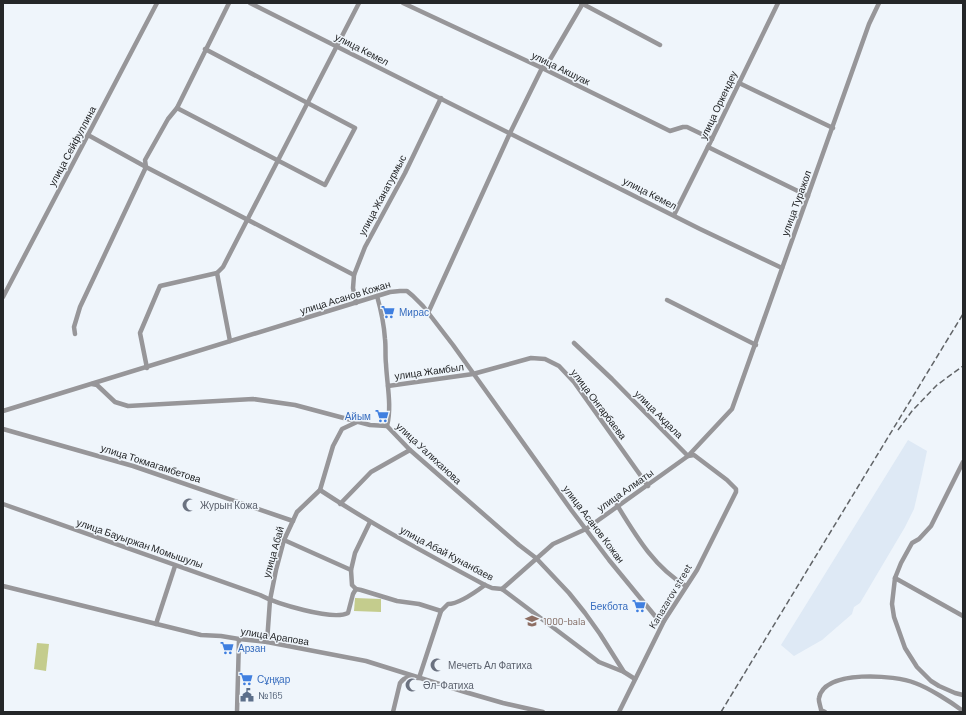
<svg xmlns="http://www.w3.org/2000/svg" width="966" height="715" font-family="Barlow,sans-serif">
  <rect width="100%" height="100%" fill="#eff5fb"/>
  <!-- built -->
  <path fill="#dee9f5" d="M908,440L927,451L921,479L914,509L905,527L860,603L854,607L852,614L822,640L794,656L781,645Z"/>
  <!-- green -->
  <g fill="#c4cc8d">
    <path d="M355,598L381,599V612L354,611Z"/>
    <path d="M37,643L49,644L46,671L34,669Z"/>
  </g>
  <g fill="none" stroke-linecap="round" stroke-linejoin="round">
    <!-- minor -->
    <g stroke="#979699" stroke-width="4.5">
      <path d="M250,3L700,229L782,268"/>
      <path d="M403,3L542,68L670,131L683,127H687L712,139"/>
      <path d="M581,3L660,45"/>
      <path d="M739,83L833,128"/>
      <path d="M177,108L325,185L355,128L205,49"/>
      <path d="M88,135L146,167L354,275"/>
      <path d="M708,147L808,196"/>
      <path d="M674,215L708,147L778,3"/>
      <path d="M377,296C381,310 384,325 385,339C386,347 385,356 386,364C387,385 392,406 387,426"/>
      <path d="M3,297L157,3"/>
      <path d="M667,300L756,345"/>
      <path d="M356,303L353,288L354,275L365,247L405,173L441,98"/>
      <path d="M428,313L510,133L542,68L548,63L583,3"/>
      <path d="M75,334L74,327L80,307L146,167L145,160L168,119L177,108L229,3"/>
      <path d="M230,341L217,273L223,267L359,3"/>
      <path d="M574,343L612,379L688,456L694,455L727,480L736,489V492L697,570L664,621L619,712"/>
      <path d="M147,368L140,333L160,286L217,273"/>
      <path d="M92,384L97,385L115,402L128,406L253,399L295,405L370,425L387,426L410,450L519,545L536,558L569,593L585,613L600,634L624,672L635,679"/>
      <path d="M388,386L473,374L531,358L545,359L559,366L574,382L648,486"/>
      <path d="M3,411L390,292L400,291H407L413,296L423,306L453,345L572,511L609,560L655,616L664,621"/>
      <path d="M3,429L133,466L293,521"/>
      <path d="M963,462L931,526L919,539L912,543L901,563L895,578L892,604L894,617L905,648L917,667L931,681L939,686L955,693L963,695"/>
      <path d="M320,490C373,525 429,555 485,585L492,588L502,589L599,662L624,672"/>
      <path d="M3,504L260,595C275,603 332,621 348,613L353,594L356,589L361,590L397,601L419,604L441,611"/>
      <path d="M340,504L371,472L410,450"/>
      <path d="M617,505C636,536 654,567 686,586"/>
      <path d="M284,540L351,570"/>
      <path d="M895,578L963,616"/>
      <path d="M3,586L201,635L221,636L239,639L267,642L366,661L465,692L503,703L543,712"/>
      <path d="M356,589L352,585L351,570L355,553L370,522"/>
      <path d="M502,589L553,544L586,529L688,456L732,409L869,24L879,3"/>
      <path d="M156,624L175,566"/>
      <path d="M267,642L270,600L276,570L284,540L297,512L320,490L333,446L342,429L357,422"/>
      <path d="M237,712L239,639"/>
      <path d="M393,712L400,683C405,676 411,677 419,678L441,611L448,604C459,604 477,591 485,585"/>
      <path d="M825,712L821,710C821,707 818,701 819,698C824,669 896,675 915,683C929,688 951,702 963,711"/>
    </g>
    <!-- rail -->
    <g stroke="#616467" stroke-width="1.5" stroke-dasharray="6 3" stroke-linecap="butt">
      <path d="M898,430L912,411L937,385L963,366"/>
      <path d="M721,712L963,314"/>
    </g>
  </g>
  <!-- icons -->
  <defs>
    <g id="supermarket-bare" transform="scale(1.08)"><path d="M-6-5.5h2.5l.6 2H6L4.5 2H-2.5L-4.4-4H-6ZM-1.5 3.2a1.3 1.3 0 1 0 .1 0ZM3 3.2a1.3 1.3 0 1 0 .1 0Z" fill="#3f7fe0" stroke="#eff5fb" stroke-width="2.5" paint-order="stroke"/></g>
    <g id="mosque-bare" transform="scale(1.08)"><path d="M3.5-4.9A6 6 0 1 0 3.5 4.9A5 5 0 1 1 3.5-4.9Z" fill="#6b7280" stroke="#eff5fb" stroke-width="2.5" paint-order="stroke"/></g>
    <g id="school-bare" transform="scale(1.08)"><path d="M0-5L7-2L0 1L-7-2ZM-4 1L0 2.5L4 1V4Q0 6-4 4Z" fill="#8d6e63" stroke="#eff5fb" stroke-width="2.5" paint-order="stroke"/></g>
    <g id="civic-bare" transform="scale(1.08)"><path d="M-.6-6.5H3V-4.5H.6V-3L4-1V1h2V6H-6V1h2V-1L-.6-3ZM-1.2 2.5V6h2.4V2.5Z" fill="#5c6f8a" stroke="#eff5fb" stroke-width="2.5" paint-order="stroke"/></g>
  </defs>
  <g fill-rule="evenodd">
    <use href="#supermarket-bare" x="388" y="312"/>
    <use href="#supermarket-bare" x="382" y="416"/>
    <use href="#mosque-bare" x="189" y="505"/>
    <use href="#supermarket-bare" x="639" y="606"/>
    <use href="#school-bare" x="532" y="621"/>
    <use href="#supermarket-bare" x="227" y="648"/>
    <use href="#mosque-bare" x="437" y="665"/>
    <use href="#supermarket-bare" x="246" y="679"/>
    <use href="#mosque-bare" x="412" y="685"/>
    <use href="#civic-bare" x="247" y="695"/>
  </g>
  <g text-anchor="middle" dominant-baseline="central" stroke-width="3" stroke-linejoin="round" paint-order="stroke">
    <!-- street labels -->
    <g font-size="10" fill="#242628" stroke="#eff5fb">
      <text transform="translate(362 49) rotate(27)">улица Кемел</text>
      <text transform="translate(561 68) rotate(26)">улица Акшуак</text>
      <text transform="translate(718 105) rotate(-65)">улица Оркендеу</text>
      <text transform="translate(72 146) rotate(-62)">улица Сейфуллина</text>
      <text transform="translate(650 193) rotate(27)">улица Кемел</text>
      <text transform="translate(382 195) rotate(-62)">улица Жанатурмыс</text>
      <text transform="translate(796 203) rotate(-70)">улица Туражол</text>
      <text transform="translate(345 297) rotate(-17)">улица Асанов Кожан</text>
      <text transform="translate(429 371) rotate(-8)">улица Жамбыл</text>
      <text transform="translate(599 404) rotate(53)">улица Онгарбаева</text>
      <text transform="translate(659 414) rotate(45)">улица Акдала</text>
      <text transform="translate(429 453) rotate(43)">улица Уалиханова</text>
      <text transform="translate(151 463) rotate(18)">улица Токмагамбетова</text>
      <text transform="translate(625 490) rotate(-35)">улица Алматы</text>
      <text transform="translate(594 524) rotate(53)">улица Асанов Кожан</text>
      <text transform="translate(140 543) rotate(19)">улица Бауыржан Момышулы</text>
      <text transform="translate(273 552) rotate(-74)">улица Абай</text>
      <text transform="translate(447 553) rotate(28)">улица Абай Кунанбаев</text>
      <text transform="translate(670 596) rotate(-59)">Kanazarov street</text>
      <text transform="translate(275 636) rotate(9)">улица Арапова</text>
    </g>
    <!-- shop labels -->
    <g font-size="10" fill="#366cbe" stroke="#eff5fb" text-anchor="start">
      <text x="399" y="312">Мирас</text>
      <text x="371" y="416" text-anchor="end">Айым</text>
      <text x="628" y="606" text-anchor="end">Бекбота</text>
      <text x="238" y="648">Арзан</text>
      <text x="257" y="679">Сұңқар</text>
    </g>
    <!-- worship labels -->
    <g font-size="10" fill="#5b616d" stroke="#eff5fb" text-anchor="start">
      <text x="200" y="505">Журын Кожа</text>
      <text x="448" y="665">Мечеть Ал Фатиха</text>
      <text x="423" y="685">Әл-Фатиха</text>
    </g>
    <!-- education labels -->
    <g font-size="10" fill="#785e54" stroke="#eff5fb" text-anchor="start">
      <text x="543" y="621">1000-bala</text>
    </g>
    <!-- service labels -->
    <g font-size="10" fill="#4e5e75" stroke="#eff5fb" text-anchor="start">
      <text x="258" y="695">№165</text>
    </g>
  </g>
  <!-- border -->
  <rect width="966" height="715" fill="none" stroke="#242628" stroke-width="8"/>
</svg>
